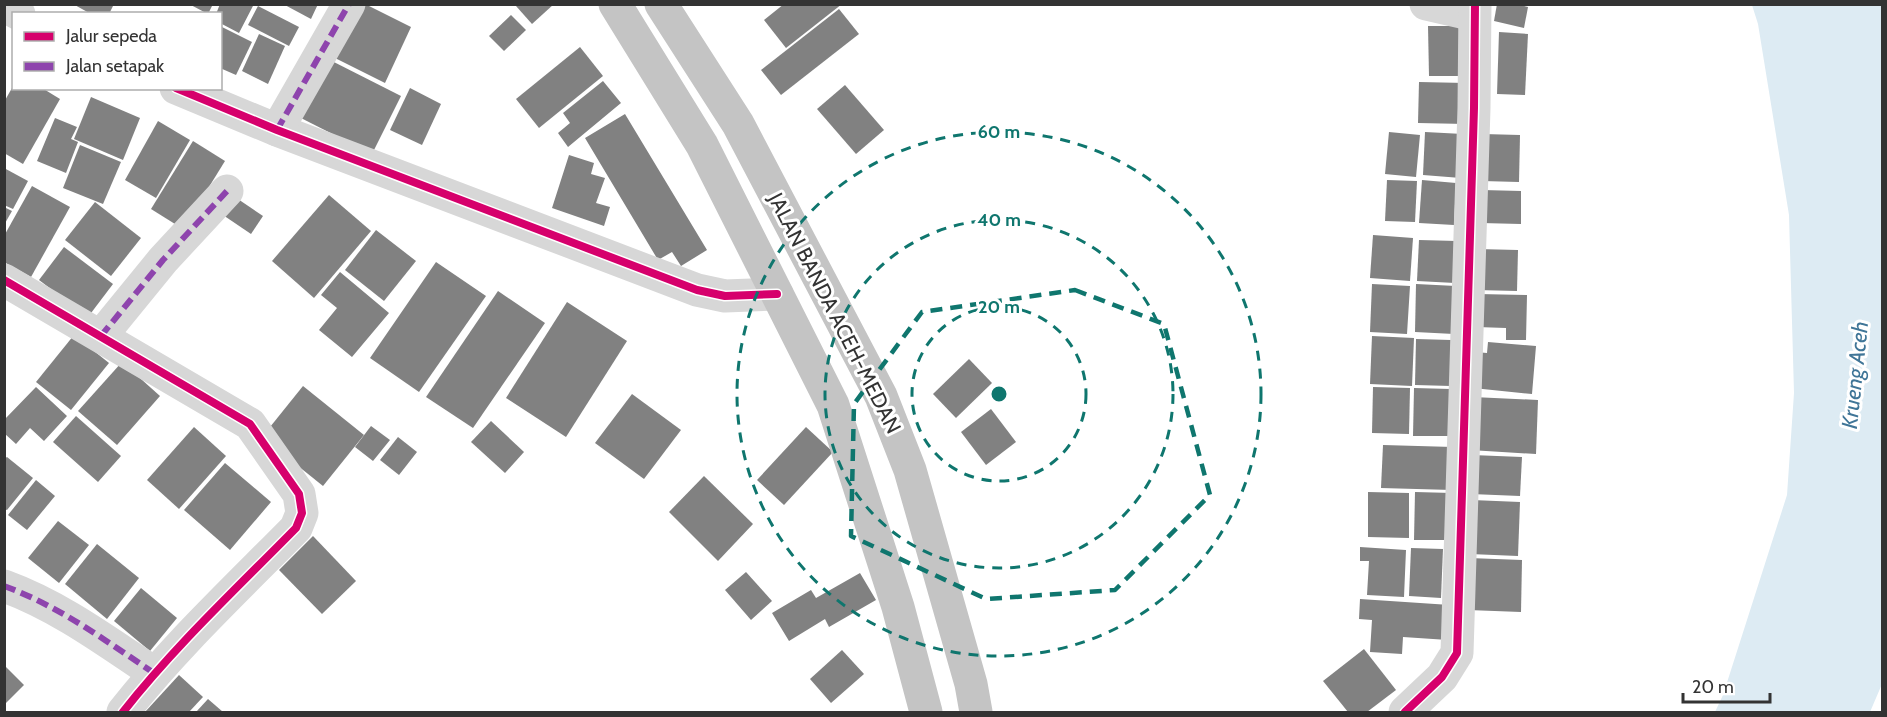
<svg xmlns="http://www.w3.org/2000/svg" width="1887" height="717" font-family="Cabin,sans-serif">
  <rect width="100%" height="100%" fill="#fff"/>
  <!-- water -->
  <path fill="#ddebf3" d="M1752,5H1882V684L1870,712H1715L1723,695L1787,495L1794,393L1789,215L1758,24Z"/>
  <!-- building -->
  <g fill="#818181">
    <path d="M73,4H114L109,14H91Z"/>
    <path d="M189,4H213L208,14Z"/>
    <path d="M220,4H254L239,33L220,23V14H216Z"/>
    <path d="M283,4H318L311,19Z"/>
    <path d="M365,4L411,27L385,83L331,56Z"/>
    <path d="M518,4H554L532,24L516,6Z"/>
    <path d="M784,4H842L786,48L764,20Z"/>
    <path d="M1497,4H1517L1528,7L1524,28L1494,21Z"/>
    <path d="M258,6L299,27L289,46L248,25Z"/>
    <path d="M839,9L859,34L781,95L761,70Z"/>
    <path d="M511,15L526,30L504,51L489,36Z"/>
    <path d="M220,26L252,42L236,75L220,68Z"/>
    <path d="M1428,26H1463L1464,76H1429Z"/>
    <path d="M1499,32L1528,34L1525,95L1497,94Z"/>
    <path d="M259,34L285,46L268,84L242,71Z"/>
    <path d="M580,47L603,76L539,128L516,99Z"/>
    <path d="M322,56L401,96L372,154L293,114Z"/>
    <path d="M603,81L621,103L568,147L558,133L570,123L563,113Z"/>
    <path d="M1419,82L1466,83V124L1418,123Z"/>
    <path d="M845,85L884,130L856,154L817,109Z"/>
    <path d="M12,88H42L60,99L23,164L4,153V102Z"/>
    <path d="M410,88L441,104L422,145L390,130Z"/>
    <path d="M91,97L140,118L123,160L74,139Z"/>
    <path d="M625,114L707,250L681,266L672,252L658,260L585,138Z"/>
    <path d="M55,118L77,127L71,139L78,142L66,173L37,161Z"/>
    <path d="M158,121L190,140L156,198L125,180Z"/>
    <path d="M1389,132L1420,135L1416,177L1385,174Z"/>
    <path d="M1425,132L1463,134L1461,178L1423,175Z"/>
    <path d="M1483,134L1520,135L1519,182L1482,181Z"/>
    <path d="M193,141L225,161L183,229L151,209Z"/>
    <path d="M80,145L121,162L103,204L63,188Z"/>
    <path d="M569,155L594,163L591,174L605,178L596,203L610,207L604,226L552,208Z"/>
    <path d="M4,168L28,181L13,209L4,205Z"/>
    <path d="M1387,180L1417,181L1415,222L1385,221Z"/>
    <path d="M1422,180L1456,183L1454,225L1419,223Z"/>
    <path d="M32,186L70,207L31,277L4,262V236Z"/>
    <path d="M1482,190L1521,191V224L1481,223Z"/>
    <path d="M232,195L263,216L251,234L220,213Z"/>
    <path d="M329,195L371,231L314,298L272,261Z"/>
    <path d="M95,202L141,238L111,276L65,240Z"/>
    <path d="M4,207L12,211L4,225Z"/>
    <path d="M376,230L416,261L384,301L345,270Z"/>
    <path d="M1373,235L1413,238L1410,281L1370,278Z"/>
    <path d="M1419,240L1457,241L1455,283L1417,281Z"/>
    <path d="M64,247L113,284L88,317L39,280Z"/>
    <path d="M1477,249L1518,250L1517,291L1476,290Z"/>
    <path d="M436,262L486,296L419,392L370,358Z"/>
    <path d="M340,272L389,313L352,357L319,330L337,308L321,295Z"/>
    <path d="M1372,284L1410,286L1407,334L1370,332Z"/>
    <path d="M1416,284L1456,286L1454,334L1415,332Z"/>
    <path d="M498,291L545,323L473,428L426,397Z"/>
    <path d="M1478,294L1527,295L1526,340H1506V328L1477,327Z"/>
    <path d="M567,302L627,341L566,437L506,398Z"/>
    <path d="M74,335L109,363L71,410L36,382Z"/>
    <path d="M1372,336L1414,338L1412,386L1370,384Z"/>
    <path d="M1416,339L1451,340V386L1415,385Z"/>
    <path d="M1488,342L1536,346L1532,394L1473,388L1475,352L1487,353Z"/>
    <path d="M969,359L992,383L956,418L933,394Z"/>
    <path d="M122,362L160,396L117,445L78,411Z"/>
    <path d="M303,386L364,435L323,486L262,437Z"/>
    <path d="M36,387L67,416L44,441L30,428L16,444L4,433V420Z"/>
    <path d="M1373,387L1410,388L1409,434L1372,433Z"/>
    <path d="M1414,388L1451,389L1450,436H1413Z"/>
    <path d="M632,394L681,430L644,479L595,443Z"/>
    <path d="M1473,397L1538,400L1536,454L1470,450Z"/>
    <path d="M991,409L1016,442L986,465L961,432Z"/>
    <path d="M76,416L121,456L98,482L53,442Z"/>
    <path d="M491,421L524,452L505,473L471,442Z"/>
    <path d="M371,426L390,440L373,461L355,447Z"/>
    <path d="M194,427L226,456L179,509L147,480Z"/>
    <path d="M806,427L833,452L784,505L757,480Z"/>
    <path d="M398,437L417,452L399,475L380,460Z"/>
    <path d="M1383,445L1453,447L1452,490L1381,488Z"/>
    <path d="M1472,455L1522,457L1520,496L1471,494Z"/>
    <path d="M7,457L33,478L7,510L4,509V459Z"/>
    <path d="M225,463L271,502L230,550L184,510Z"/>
    <path d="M704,476L753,524L718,561L669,512Z"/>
    <path d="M36,480L55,496L27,530L8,515Z"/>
    <path d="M1368,492L1409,493V538L1368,537Z"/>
    <path d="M1415,492L1452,493L1451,540H1414Z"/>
    <path d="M1472,500L1520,502L1518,556L1470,554Z"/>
    <path d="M58,521L89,545L59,583L28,558Z"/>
    <path d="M313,536L356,581L322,614L279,570Z"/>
    <path d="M97,544L139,578L107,619L65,584Z"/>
    <path d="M1360,547L1406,550L1404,597L1367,595L1369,561H1360Z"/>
    <path d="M1411,548L1443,549L1441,598L1409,596Z"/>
    <path d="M1469,558L1522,560L1521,612L1468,610Z"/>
    <path d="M746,572L772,601L751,620L725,590Z"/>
    <path d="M860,573L876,600L829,627L825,619L789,641L772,613L811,590L816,598Z"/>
    <path d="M141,588L177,618L150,651L114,621Z"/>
    <path d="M1360,599L1450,605L1448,640L1403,637L1402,654L1370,652L1372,620L1359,619Z"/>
    <path d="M1364,649L1396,690L1367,712H1348L1323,681Z"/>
    <path d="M842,650L864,674L831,703L810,679Z"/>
    <path d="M4,665L24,685L4,705Z"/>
    <path d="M179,675L203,697L189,712H145Z"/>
    <path d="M208,699L223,712H196Z"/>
  </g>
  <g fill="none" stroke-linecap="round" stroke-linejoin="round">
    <!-- street -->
    <g stroke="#d7d7d7" stroke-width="33">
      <path d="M1426,4L1474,15"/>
      <path d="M4,6L19,14"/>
      <path d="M176,88L277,130L697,290L725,296L777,294"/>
      <path d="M277,130L349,4"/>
      <path d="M4,280L250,424L299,494L302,513L296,528C237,588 175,646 123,712"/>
      <path d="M101,336L163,260L227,191"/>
      <path d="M4,586C59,606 106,641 154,673"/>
      <path d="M1405,712L1442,677L1457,653L1474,108L1475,4"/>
    </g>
    <!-- highway -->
    <g stroke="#c4c4c4" stroke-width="33">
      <path d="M615,4L702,145L833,405L898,607L926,712"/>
      <path d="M661,4L738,124L881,396L910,470L971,684L976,712"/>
    </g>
    <!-- quiet -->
    <g stroke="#8e44ad" stroke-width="6" stroke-dasharray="12 6" stroke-linecap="butt">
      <path d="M277,130L349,4"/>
      <path d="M101,336L163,260L227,191"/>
      <path d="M4,586C59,606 106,641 154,673"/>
    </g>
    <!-- cycleway casing -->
    <g stroke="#fff" stroke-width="11">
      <g id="cycleway">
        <path d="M176,88L277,130L697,290L725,296L777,294"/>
        <path d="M4,280L250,424L299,494L302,513L296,528C237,588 175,646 123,712"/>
        <path d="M1405,712L1442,677L1457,653L1474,108L1475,4"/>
      </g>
    </g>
    <!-- cycleway -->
    <use href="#cycleway" stroke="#d6006c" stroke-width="8"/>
  </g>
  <!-- marked area -->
  <path fill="none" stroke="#0f766e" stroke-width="4.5" stroke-dasharray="12 8" stroke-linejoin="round" d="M1075,290L1164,324L1210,495L1115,590L986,599L851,536L854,404L922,312Z"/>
  <!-- distance rings -->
  <g fill="none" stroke="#0f766e" stroke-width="3" stroke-dasharray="10 8">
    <circle cx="999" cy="394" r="87"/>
    <circle cx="999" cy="394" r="174"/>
    <circle cx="999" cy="394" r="262"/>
  </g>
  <g text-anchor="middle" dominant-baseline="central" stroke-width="6" stroke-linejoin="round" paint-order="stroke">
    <!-- street labels -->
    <g font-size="21" fill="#333" stroke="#fff">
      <text transform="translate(835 313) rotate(63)">JALAN BANDA ACEH-MEDAN</text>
    </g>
    <!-- water labels -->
    <g font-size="22" font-style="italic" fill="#3f7597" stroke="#fff">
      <text transform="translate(1855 375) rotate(-84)">Krueng Aceh</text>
    </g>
  </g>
  <circle cx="999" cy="394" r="9" fill="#0f766e" stroke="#fff" stroke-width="3"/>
  <g font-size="18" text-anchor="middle" font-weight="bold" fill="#0f766e" stroke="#fff" stroke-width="6" stroke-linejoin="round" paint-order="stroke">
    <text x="999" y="138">60 m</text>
    <text x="999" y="226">40 m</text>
    <text x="999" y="313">20 m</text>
  </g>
  <!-- border -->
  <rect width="1887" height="717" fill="none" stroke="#333333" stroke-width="12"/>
  <!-- legend -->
  <rect x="12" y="12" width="210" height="78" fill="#ffffff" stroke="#adadad" stroke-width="1.5"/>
  <rect x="24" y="32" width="30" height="9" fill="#d6006c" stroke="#adadad" stroke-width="1.5"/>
  <text x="66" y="42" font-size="18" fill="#333333">Jalur sepeda</text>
  <rect x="24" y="62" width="30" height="9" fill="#8e44ad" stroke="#adadad" stroke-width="1.5"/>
  <text x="66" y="72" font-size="18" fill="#333333">Jalan setapak</text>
  <!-- scale -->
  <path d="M1683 693v9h87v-9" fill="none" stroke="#333333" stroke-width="3"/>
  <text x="1692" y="693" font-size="18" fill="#333333" stroke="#ffffff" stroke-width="4.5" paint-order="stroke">20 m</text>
</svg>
